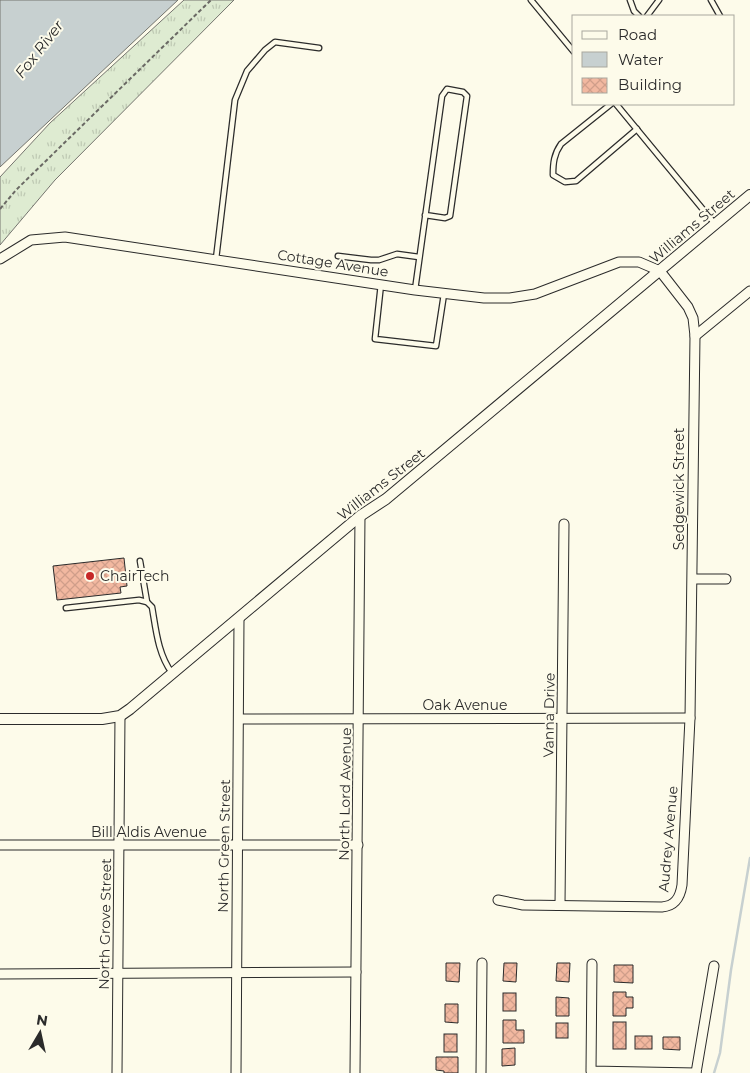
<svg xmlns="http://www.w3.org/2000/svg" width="750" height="1073" font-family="Montserrat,sans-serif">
  <defs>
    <pattern id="grass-tufts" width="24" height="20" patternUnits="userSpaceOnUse" patternTransform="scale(1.25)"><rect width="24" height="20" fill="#deebd1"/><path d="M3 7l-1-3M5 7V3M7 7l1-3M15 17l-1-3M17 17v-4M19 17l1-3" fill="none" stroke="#bfcab4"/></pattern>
    <pattern id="building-cross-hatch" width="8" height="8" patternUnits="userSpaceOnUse" patternTransform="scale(1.25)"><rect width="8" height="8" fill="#f2b8a0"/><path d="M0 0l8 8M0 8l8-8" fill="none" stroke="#d09e8a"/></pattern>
  </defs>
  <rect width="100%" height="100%" fill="#fdfbea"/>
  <!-- grass -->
  <path fill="url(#grass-tufts)" stroke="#74746e" d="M184,0H234L55,180L0,245V177L50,123Z"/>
  <!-- water -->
  <path fill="#c7d0d0" stroke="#74746e" d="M0,0H178L0,167Z"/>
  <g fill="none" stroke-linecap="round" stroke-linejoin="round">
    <!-- stream -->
    <path stroke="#c7d0d0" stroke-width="2.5" d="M714,1073L720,1053L731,970L750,858"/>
  </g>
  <!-- building -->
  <g fill="url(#building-cross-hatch)" stroke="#2b2b2b">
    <path d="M124,558L127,586L120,587L121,593L57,600L53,566Z"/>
    <path d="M446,963H460L459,982L446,981Z"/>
    <path d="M504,963H517L516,982L503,981Z"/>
    <path d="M557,963H570L569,982L556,981Z"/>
    <path d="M614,965H633V983L614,982Z"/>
    <path d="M613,992H626V997H633V1008H626V1016H613Z"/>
    <rect x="503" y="993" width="13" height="18"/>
    <path d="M556,997L569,998V1016H556Z"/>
    <path d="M445,1004H458V1023L445,1022Z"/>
    <path d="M503,1020H516V1030H524V1043H503Z"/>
    <rect x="613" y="1022" width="13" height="27"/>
    <rect x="556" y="1023" width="12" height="15"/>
    <rect x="444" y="1034" width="13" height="18"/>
    <rect x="635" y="1036" width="17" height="13"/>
    <path d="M663,1037H680V1050L663,1049Z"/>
    <path d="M515,1048V1065L502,1066V1049Z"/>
    <path d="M436,1057H458V1073H444V1071L436,1070Z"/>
  </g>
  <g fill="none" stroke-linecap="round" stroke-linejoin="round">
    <!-- service casing -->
    <g stroke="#2b2b2b" stroke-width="7">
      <g id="service">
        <path d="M531,0L574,52"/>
        <path d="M630,0L634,11L639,16"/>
        <path d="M711,0L720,16"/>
        <path d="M647,16L659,0"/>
        <path d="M611,104L561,144C554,154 553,163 553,175L565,182L576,181L637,129"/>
        <path d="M616,104L715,224"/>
        <path d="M338,256L371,260H379L397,254L419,257"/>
        <path d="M216,259L235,100L247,71L265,50L275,42L319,48"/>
        <path d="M381,284L375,339L436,346L444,294"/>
        <path d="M415,290C424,225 433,160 442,96L447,89L463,92L467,96L450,216L445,218L425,215"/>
        <path d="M140,561L147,602"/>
        <path d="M66,608L139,600L147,602L152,607C156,630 158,654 172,673"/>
      </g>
    </g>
    <!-- minor casing -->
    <g stroke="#2b2b2b" stroke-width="11">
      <g id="minor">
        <path d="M0,259L31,240L65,237L415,290L484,298H510L535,294L619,262H639L660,271L688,307L693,318L695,336L690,718L682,885C680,898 675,906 662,907L523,905L498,900"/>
        <path d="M695,336L750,291"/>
        <path d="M693,579H726"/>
        <path d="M239,719L690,718"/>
        <path d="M0,845H358"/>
        <path d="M560,905L564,524"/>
        <path d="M592,964L591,1071L696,1073"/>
        <path d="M0,974L356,972"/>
        <path d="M117,1073L120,716"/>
        <path d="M236,1073L239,619"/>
        <path d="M355,1073L360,516"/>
        <path d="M481,1073L482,963"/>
        <path d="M696,1073L714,966"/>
      </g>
    </g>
    <!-- tertiary casing -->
    <g stroke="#2b2b2b" stroke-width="12">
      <path id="tertiary" d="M0,719H102L120,716L130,709L360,516L386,499L750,195"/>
    </g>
    <!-- path -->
    <path stroke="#6a6964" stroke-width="2" stroke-dasharray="4 2.5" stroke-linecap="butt" d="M0,209L16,190L211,0"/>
    <!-- service -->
    <use href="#service" stroke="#fdfbea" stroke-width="4.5"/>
    <!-- minor -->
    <use href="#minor" stroke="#fdfbea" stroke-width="9"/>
    <!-- tertiary -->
    <use href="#tertiary" stroke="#fdfbea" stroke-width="10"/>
  </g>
  <!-- markers -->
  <circle fill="#c62828" stroke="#fdfbea" stroke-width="2" cx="90" cy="576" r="5"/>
  <g text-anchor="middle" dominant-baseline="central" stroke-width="4" stroke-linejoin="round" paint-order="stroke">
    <!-- street labels -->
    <g font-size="14" fill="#2b2b2b" stroke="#fdfbea">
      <text transform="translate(692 226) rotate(-40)">Williams Street</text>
      <text transform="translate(333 263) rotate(9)">Cottage Avenue</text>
      <text transform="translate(381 484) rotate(-38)">Williams Street</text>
      <text transform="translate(679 489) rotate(-90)">Sedgewick Street</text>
      <text x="465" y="705">Oak Avenue</text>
      <text transform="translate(549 715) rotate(-89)">Vanna Drive</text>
      <text transform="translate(345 794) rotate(-89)">North Lord Avenue</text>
      <text x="149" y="832">Bill Aldis Avenue</text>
      <text transform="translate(668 839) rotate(-85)">Audrey Avenue</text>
      <text transform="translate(224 846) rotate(-89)">North Green Street</text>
      <text transform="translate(105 924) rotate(-89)">North Grove Street</text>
    </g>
    <!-- poi labels -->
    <g font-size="14" fill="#2b2b2b" stroke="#fdfbea" text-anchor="start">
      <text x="100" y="576">ChairTech</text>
    </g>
    <!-- water labels -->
    <g font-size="15" font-style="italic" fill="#2b2b2b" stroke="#fdfbea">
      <text transform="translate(39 49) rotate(-52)">Fox River</text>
    </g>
  </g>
  <!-- legend -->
  <rect x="572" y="15" width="162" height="90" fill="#fdfbea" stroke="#a9a89e"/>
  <rect x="582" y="31" width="25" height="8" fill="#fdfbea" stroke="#a9a89e"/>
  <text x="618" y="40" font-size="15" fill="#2b2b2b">Road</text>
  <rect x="582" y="52" width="25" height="15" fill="#c7d0d0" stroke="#a9a89e"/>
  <text x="618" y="65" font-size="15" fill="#2b2b2b">Water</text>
  <rect x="582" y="78" width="25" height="15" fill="url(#building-cross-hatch)" stroke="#a9a89e"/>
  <text x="618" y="90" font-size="15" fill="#2b2b2b">Building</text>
  <!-- north arrow -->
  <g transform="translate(40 1033) rotate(9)" stroke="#fdfbea" stroke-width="4" paint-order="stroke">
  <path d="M0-4L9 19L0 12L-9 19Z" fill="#2b2b2b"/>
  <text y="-8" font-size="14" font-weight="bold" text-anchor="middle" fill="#2b2b2b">N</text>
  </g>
</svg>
